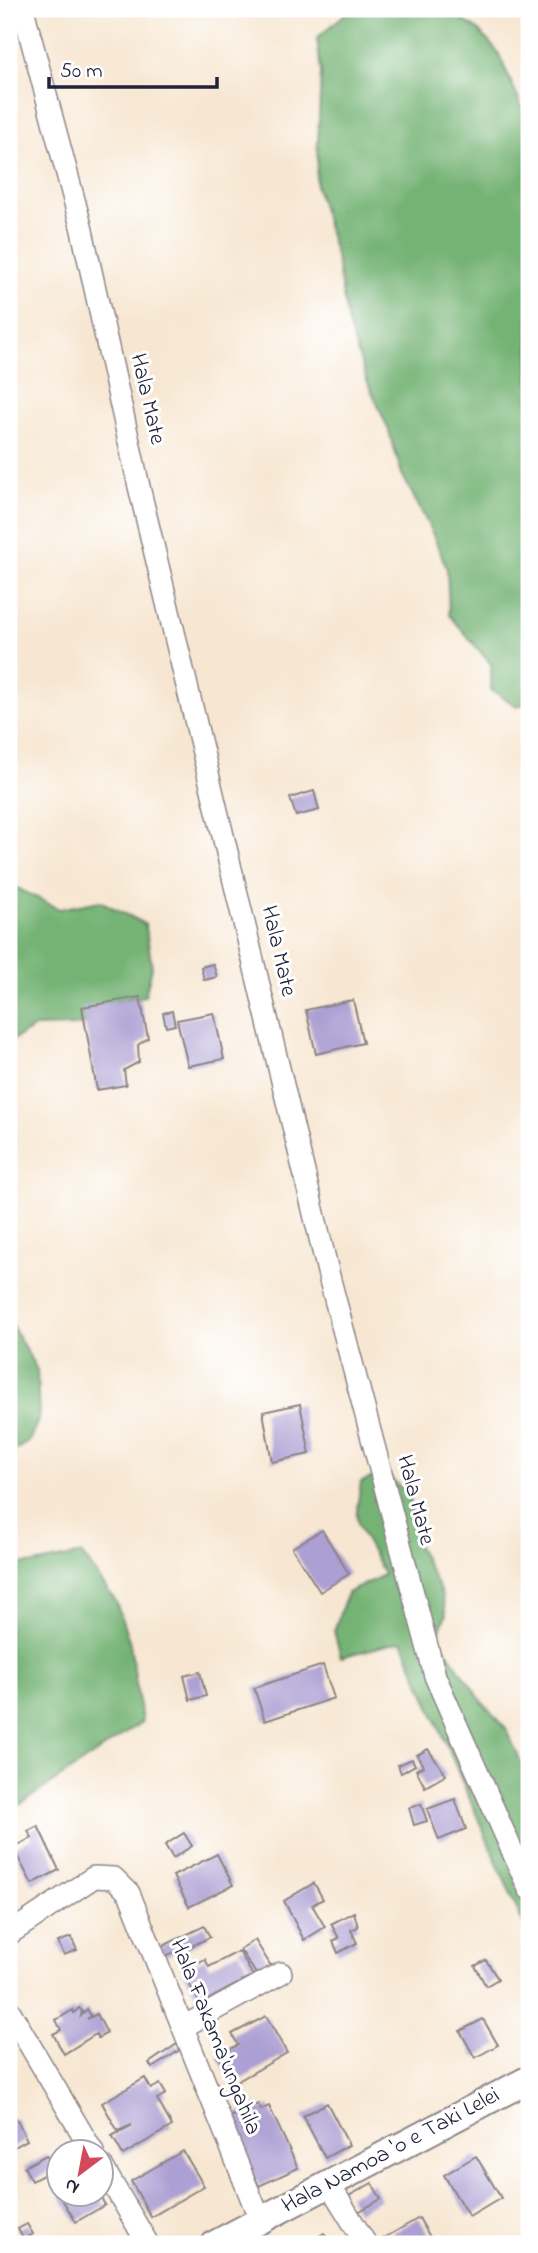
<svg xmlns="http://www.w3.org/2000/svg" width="538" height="2253" font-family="'Indie Flower',sans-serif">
  <rect width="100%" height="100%" fill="#fff"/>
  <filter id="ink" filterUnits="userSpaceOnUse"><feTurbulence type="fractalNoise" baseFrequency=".0143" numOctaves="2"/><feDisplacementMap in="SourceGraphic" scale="14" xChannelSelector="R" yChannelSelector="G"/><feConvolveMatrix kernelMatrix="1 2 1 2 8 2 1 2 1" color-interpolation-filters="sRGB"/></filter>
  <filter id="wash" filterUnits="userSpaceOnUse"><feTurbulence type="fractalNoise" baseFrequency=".00686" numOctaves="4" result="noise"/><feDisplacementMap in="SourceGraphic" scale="28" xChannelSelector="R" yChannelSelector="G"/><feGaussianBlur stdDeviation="1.57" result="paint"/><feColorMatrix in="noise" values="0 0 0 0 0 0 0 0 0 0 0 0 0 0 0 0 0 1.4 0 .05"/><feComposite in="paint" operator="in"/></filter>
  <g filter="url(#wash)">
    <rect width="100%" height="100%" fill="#f7e7d2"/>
    <!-- forest -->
    <g fill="#74b375" stroke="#4b6a58" stroke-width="2">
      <path d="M351,9H446L478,30L498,52L522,107L529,112V703L517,706L491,690V664L449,615L447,569L431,530L402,474L388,428L367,381L348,324L336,257L316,186L321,72L317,38Z"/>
      <path d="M9,884L59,909L100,901L145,924L152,967L145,996L117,1001L97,1021L76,1026L35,1027L9,1042Z"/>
      <path d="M9,1320L37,1370L39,1418L30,1439L9,1456Z"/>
      <path d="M384,1473L410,1495L415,1540L442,1595L446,1615L437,1637L483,1703L506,1728L523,1767L529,1772V1937L402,1641L341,1657L334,1631L347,1593L384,1575C377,1556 359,1535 357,1517C356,1506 360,1493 361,1482Z"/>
      <path d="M82,1554L116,1602L130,1644L142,1722L9,1812V1563L34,1564Z"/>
    </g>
    <g id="blocks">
      <!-- building -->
      <g fill="#ac9fd3">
        <path d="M314,791L319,810L296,816L290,798Z"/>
        <path d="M213,964L217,977L204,980L201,967Z"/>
        <path d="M140,997L148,1038L138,1045L139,1062L124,1070L126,1085L97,1090L82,1007Z"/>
        <path d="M353,1000L363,1043L316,1054L306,1010Z"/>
        <path d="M172,1011L175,1025L166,1027L163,1013Z"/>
        <path d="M214,1013L224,1059L188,1066L177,1020Z"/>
        <path d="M300,1404L310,1454L272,1462L263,1412Z"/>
        <path d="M322,1530L349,1574L320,1592L292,1548Z"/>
        <path d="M323,1665L334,1698L265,1721L254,1688Z"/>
        <path d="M200,1672L206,1696L190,1700L184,1676Z"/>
        <path d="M428,1749L446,1775L425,1787L416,1770L423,1766L417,1755Z"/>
        <path d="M412,1759L415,1765L401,1773L398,1765Z"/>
        <path d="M455,1799L466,1829L439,1840L427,1809Z"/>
        <path d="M421,1804L427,1821L414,1825L409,1808Z"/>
        <path d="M38,1826L59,1870L32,1884L13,1848L32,1838L28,1831Z"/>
        <path d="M184,1833L192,1846L173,1858L165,1845Z"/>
        <path d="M217,1854L233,1885L189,1907L173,1876Z"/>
        <path d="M314,1883L323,1899L312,1905L325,1927L304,1940L284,1901Z"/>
        <path d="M354,1912L358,1927L351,1930L357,1943L338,1953L333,1941L339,1938L331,1924Z"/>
        <path d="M204,1926L210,1937L184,1950L180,1942L183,1949L163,1957L159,1948Z"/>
        <path d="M71,1937L77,1950L64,1955L58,1942Z"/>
        <path d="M255,1940L271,1966L256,1974L240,1949Z"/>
        <path d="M239,1951L253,1976L242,1981L245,1986L240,1989L237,1984L200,2004L182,1971L205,1959L209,1967Z"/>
        <path d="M486,1960L498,1979L486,1986L475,1966Z"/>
        <path d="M79,2008L82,2011L81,2016L87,2009L91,2016L87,2019L97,2014L107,2033L98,2038L96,2034L64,2054L53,2034L61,2030L56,2020L73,2010L74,2013Z"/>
        <path d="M266,2016L287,2053L233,2084L217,2056L238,2045L232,2034Z"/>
        <path d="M483,2019L498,2045L475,2058L460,2031Z"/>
        <path d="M177,2044L180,2050L152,2068L149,2063Z"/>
        <path d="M145,2078L151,2089L160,2084L166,2094L157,2099L172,2126L123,2155L112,2136L132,2125L118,2131L102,2103Z"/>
        <path d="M327,2103L349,2145L325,2158L303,2116Z"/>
        <path d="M258,2104L261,2110L269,2106L298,2168L259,2186L227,2118Z"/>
        <path d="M16,2118L27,2140L9,2150V2122Z"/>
        <path d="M183,2151L204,2186L151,2217L131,2181Z"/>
        <path d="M46,2155L54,2169L32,2181L24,2167Z"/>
        <path d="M476,2156L501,2198L469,2217L444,2175Z"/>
        <path d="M372,2183L381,2199L358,2212L349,2196Z"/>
        <path d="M66,2194H70L72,2197L78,2194H99L105,2205L76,2222L60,2196Z"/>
        <path d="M419,2218L434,2244H381L379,2241Z"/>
        <path d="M27,2224L33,2234L24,2240L18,2229Z"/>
        <path d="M324,2233L331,2244H306Z"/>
      </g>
    </g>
  </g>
  <g filter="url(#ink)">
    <use href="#blocks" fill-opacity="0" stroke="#8c8486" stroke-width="2"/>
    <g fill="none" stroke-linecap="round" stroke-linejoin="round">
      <!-- minor casing -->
      <g stroke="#8c8486" stroke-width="24">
        <g id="minor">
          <path d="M23,9L81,226L140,491L330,1280L435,1676L529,1889"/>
          <path d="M9,1934L94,1877L114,1878L129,1893L260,2220"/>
          <path d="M9,2010L93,2152"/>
          <path d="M183,2027L281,1973"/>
          <path d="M102,2166L148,2244"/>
          <path d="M329,2184L366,2244"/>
        </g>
      </g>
      <!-- tertiary casing -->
      <g stroke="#8c8486" stroke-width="30">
        <path id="tertiary" d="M215,2244L529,2079"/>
      </g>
      <!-- minor -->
      <use href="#minor" stroke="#fff" stroke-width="21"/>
      <!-- tertiary -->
      <use href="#tertiary" stroke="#fff" stroke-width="26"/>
    </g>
  </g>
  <g text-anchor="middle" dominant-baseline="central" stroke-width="6" stroke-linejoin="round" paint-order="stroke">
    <!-- street labels -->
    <g font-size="23" fill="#22223b" stroke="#fff">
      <text transform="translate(147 399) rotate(77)">Hala Mate</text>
      <text transform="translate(278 951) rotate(77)">Hala Mate</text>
      <text transform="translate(415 1500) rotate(75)">Hala Mate</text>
      <text transform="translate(215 2037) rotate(68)">Hala Fakama'ungahila</text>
      <text transform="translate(391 2151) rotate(-28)">Hala Namoa 'o e Taki Lelei</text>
    </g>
  </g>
  <!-- margin -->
  <rect width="538" height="2253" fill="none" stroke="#fff" stroke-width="35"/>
  <!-- north arrow -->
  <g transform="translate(80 2173) rotate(212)"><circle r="33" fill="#ffffff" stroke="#a7a7b1" stroke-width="2"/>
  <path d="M0-5L12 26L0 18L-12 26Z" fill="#d1495b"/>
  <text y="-10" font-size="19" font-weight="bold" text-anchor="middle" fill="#22223b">N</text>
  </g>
  <!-- scale -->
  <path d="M49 77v10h168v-10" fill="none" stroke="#22223b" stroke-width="3.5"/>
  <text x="60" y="77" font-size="21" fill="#22223b" stroke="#ffffff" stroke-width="5" paint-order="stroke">50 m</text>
</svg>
